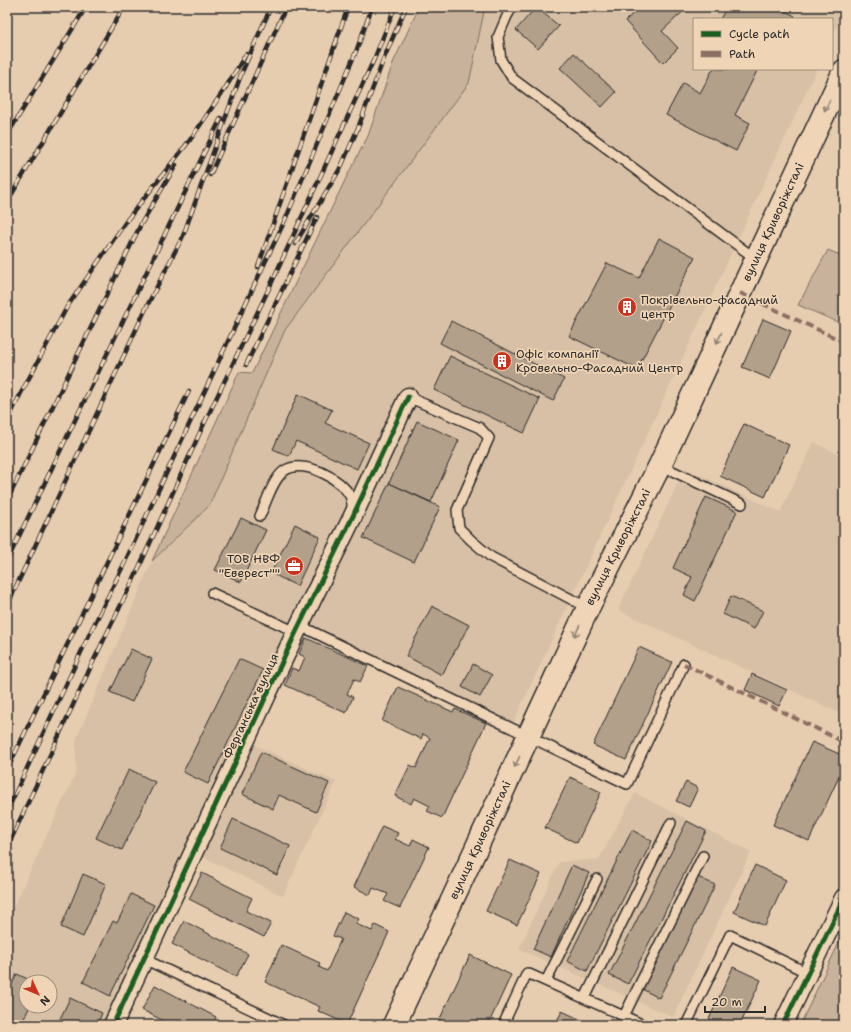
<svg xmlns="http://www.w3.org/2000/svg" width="851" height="1032" font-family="'Shantell Sans',sans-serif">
  <rect width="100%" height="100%" fill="#e7cdb0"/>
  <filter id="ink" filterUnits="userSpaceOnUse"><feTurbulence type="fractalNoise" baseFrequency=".025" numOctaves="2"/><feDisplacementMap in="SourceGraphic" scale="8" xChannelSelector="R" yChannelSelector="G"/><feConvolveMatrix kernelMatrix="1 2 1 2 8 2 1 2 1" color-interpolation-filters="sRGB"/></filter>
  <g filter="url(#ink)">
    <!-- built -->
    <g fill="#d7c0a5" fill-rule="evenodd">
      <path d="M485,7H844V11L832,37V19H694V69H817L509,732L305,634L255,745L336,782L283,896L203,857L123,1025H7V921L76,772V740L152,561L209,506L285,330L469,83ZM26,982H50V1006H26Z"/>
      <path d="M814,442L844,457V715L618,610L685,468L780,512Z"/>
      <path d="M635,793L751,852L673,1017L519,949L559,862L599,859Z"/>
    </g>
    <!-- green -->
    <g fill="#c8b29b" stroke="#7a6e63">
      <path d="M419,7H485L469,83L285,330L209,506L152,561L239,372L252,373L348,174L368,136L393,63Z"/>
      <path d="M828,250L844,257V325L798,305Z"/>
      <path d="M844,932V1025H800Z"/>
    </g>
    <!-- building -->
    <g fill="#b2a08b" stroke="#2b2b2b">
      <path d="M536,7L559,26L538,49L516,30Z"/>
      <path d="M640,7H688L662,31L678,48L663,63L625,21Z"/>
      <path d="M727,7H778L795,16L793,19H720Z"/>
      <path d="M574,53L616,92L602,107L560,68Z"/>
      <path d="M713,69H758L735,115L750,123L736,151L666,115L683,83L700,93Z"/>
      <path d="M659,238L695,257L637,369L569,336L607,263L639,278Z"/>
      <path d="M763,319L791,331L770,379L742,367Z"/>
      <path d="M451,321L564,379L553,401L440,343Z"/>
      <path d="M450,356L540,399L524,433L434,390Z"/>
      <path d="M298,394L332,410L325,423L369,443L357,469L296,441L289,456L273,449Z"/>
      <path d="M417,421L459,440L431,502L389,483Z"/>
      <path d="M744,424L789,445L765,497L720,476Z"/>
      <path d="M389,483L440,507L414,562L363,538Z"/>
      <path d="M706,497L737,511L695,601L684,595L692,577L673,568Z"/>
      <path d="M241,518L266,530L241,582L215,570Z"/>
      <path d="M295,524L320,537L297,586L271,573Z"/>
      <path d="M731,596L763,611L754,629L723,614Z"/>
      <path d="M432,606L469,625L442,675L406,656Z"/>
      <path d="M306,638L368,666L360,682L354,679L347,694L353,697L346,713L285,685L292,668L299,671L305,657L299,654Z"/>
      <path d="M639,647L672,662L626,760L593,745Z"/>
      <path d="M131,649L152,659L132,702L110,692Z"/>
      <path d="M239,659L263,670L208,784L183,772Z"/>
      <path d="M473,664L492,675L480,697L462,687Z"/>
      <path d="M752,674L787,690L779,706L745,690Z"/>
      <path d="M398,687L453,712L455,709L486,723L442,818L427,811L430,806L414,798L411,804L395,796L410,765L416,768L430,738L423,734L421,739L382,721Z"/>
      <path d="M812,742L844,756V766L809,841L773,825Z"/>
      <path d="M261,752L329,783L316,812L279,795L273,809L242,794Z"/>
      <path d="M129,769L155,782L122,850L96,838Z"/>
      <path d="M570,777L601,792L577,843L545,828Z"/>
      <path d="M686,782L698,788L689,807L676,801Z"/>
      <path d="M233,819L290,846L277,875L220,848Z"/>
      <path d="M687,821L706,831L628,984L609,975Z"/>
      <path d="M382,826L398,833L395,839L410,846L413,839L429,847L400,908L384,901L388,894L373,888L370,895L354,887Z"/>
      <path d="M632,830L652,841L587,971L567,961Z"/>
      <path d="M510,860L541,874L517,925L486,911Z"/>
      <path d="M572,865L589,873L551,957L533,949Z"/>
      <path d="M755,865L786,880L765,926L734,912Z"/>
      <path d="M202,873L252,898L246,911L271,923L264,937L189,899Z"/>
      <path d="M83,874L106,884L83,937L61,927Z"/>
      <path d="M698,877L715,885L659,998L642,989Z"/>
      <path d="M131,894L154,905L110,996L83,982L113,921L117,923Z"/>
      <path d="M344,912L359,919L356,924L372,931L375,925L389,932L347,1024L318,1011L320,1007L265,982L281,945L320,963L319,967L327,971L341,939L333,936Z"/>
      <path d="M184,921L248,954L236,977L172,944Z"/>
      <path d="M470,955L511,975L488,1025H437Z"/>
      <path d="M733,967L761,980L740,1025H722L709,1019Z"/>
      <path d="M17,974L34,982H26V1006H30L21,1025H7V994Z"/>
      <path d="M155,985L216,1017L212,1025H198L194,1023L193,1025H172L142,1010Z"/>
      <path d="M70,998L102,1013L97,1025H57Z"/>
      <path d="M562,1011L592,1025H555Z"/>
    </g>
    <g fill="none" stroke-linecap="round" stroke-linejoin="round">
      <!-- lane casing -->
      <g stroke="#2b2b2b" stroke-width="12">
        <g id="lane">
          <path d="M512,7L507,16L498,37L501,60L512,78L756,259"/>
          <path d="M408,397L480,428L489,438L457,510L459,528L471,540L491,557L588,608"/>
          <path d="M660,465L742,504"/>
          <path d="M260,516C266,503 273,479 284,471C303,458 341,478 350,496C352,500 352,507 353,511"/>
          <path d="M212,593L296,632L307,629L627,784L684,664"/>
          <path d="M144,959L284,1025"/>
          <path d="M546,981L597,879"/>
          <path d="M585,998L671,823"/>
          <path d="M624,1016L703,856"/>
          <path d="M503,1025L527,973L644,1025"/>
          <path d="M686,1025L730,935L808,973"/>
        </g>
      </g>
      <!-- street casing -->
      <g stroke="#2b2b2b" stroke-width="21">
        <g id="street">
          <path d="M113,1025L296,632L353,516L408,397"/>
          <path d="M783,1025L844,898"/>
        </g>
      </g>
      <!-- secondary casing -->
      <g stroke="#2b2b2b" stroke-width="25">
        <path id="secondary" d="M394,1025L588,608L660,465L844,71"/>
      </g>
      <!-- lane -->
      <use href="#lane" stroke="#efd4b6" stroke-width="9"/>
      <!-- street -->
      <use href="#street" stroke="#efd4b6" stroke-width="18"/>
      <!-- secondary -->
      <use href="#secondary" stroke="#efd4b6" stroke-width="22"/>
      <!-- rail casing -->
      <g stroke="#2b2b2b" stroke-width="4.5">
        <g id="rail">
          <path d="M7,135L86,7"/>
          <path d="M210,175L286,7"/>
          <path d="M7,202L124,7"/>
          <path d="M295,244L341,167L358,128L384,58L406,7"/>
          <path d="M258,267L348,7"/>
          <path d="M246,365L317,217"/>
          <path d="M7,422L20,395L67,307L127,220L190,140L226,87L246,54"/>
          <path d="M7,501L141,224L176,165"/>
          <path d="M7,561L221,118"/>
          <path d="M7,606L148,304L183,236L242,72L271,7"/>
          <path d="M7,770L189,391"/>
          <path d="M7,811L90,633L123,566L244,307L286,218L357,49L372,7"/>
          <path d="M7,848L92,664L137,572L202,428L272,282L375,57L395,7"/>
        </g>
      </g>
      <!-- rail -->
      <use href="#rail" stroke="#efd4b6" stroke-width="3" stroke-dasharray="9" stroke-linecap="butt"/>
      <!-- quiet -->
      <g stroke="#8d6e63" stroke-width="4" stroke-dasharray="8 4" stroke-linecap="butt">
        <path d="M740,293L844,342"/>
        <path d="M684,664L844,742"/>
      </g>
      <!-- cycleway casing -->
      <g stroke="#efd4b6" stroke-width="8">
        <g id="cycleway">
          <path d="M113,1025L296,632L353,516L408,397"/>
          <path d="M783,1025L844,898"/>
        </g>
      </g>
      <!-- cycleway -->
      <use href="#cycleway" stroke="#1b5e20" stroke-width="5"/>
    </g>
    <!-- one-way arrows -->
    <defs><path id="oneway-shaft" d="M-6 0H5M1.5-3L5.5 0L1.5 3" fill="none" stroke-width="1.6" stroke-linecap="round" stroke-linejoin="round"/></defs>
    <g stroke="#8d8070">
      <use href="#oneway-shaft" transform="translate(827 106) rotate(115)"/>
      <use href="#oneway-shaft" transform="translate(719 338) rotate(115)"/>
      <use href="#oneway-shaft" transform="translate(577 631) rotate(115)"/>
      <use href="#oneway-shaft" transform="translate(517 762) rotate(115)"/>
    </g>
  </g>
  <!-- icons -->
  <defs>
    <g id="building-disc" transform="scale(1)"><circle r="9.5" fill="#c8321e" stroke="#efd4b6"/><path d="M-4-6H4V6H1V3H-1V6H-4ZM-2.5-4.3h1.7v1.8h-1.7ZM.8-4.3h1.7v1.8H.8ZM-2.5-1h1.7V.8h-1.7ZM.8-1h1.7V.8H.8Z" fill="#fff"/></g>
    <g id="office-disc" transform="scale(1)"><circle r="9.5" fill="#c8321e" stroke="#efd4b6"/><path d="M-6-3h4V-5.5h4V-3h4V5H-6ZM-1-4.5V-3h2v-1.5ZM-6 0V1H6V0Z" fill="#fff"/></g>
  </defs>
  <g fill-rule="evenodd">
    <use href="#building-disc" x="627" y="307"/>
    <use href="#building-disc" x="502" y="361"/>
    <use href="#office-disc" x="294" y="566"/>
  </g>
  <g text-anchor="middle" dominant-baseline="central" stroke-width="3.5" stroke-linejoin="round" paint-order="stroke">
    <!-- street labels -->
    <g font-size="12" fill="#2b2b2b" stroke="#efd4b6">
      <text transform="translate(773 222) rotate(-65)">вулиця Криворіжсталі</text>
      <text transform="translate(618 547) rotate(-63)">вулиця Криворіжсталі</text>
      <text transform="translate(251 706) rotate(-65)">Ферганська вулиця</text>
      <text transform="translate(480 840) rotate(-65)">вулиця Криворіжсталі</text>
    </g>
    <!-- poi labels -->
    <g font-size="12" fill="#2b2b2b" stroke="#efd4b6" text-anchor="start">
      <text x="641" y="300">Покрівельно-фасадний<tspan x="641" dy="14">центр</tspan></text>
      <text x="516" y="354">Офіс компанії<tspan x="516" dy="14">Кровельно-Фасадний Центр</tspan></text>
      <text x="280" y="559" text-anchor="end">ТОВ НВФ<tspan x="280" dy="14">"Еверест""</tspan></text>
    </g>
  </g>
  <!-- margin -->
  <rect width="851" height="1032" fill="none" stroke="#efd4b6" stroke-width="24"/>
  <rect x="12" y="12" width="827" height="1008" fill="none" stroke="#2b2b2b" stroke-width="1.5" filter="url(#ink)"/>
  <!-- legend -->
  <rect x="693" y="18" width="140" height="52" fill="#efd4b6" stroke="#a1907e"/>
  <rect x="701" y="31" width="20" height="6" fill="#1b5e20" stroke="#a1907e"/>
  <text x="729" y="38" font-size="12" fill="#2b2b2b">Cycle path</text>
  <rect x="701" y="51" width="20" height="6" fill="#8d6e63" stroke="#a1907e"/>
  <text x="729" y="58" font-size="12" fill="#2b2b2b">Path</text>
  <!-- north arrow -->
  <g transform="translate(38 994) rotate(134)"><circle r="19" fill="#efd4b6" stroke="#a1907e"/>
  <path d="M0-3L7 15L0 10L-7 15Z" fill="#c8321e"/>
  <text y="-6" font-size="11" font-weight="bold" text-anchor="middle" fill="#2b2b2b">N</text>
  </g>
  <!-- scale -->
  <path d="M705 1006v6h60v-6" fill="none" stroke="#2b2b2b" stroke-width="2"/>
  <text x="711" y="1006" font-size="12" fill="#2b2b2b" stroke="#efd4b6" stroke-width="3" paint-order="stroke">20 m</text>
</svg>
